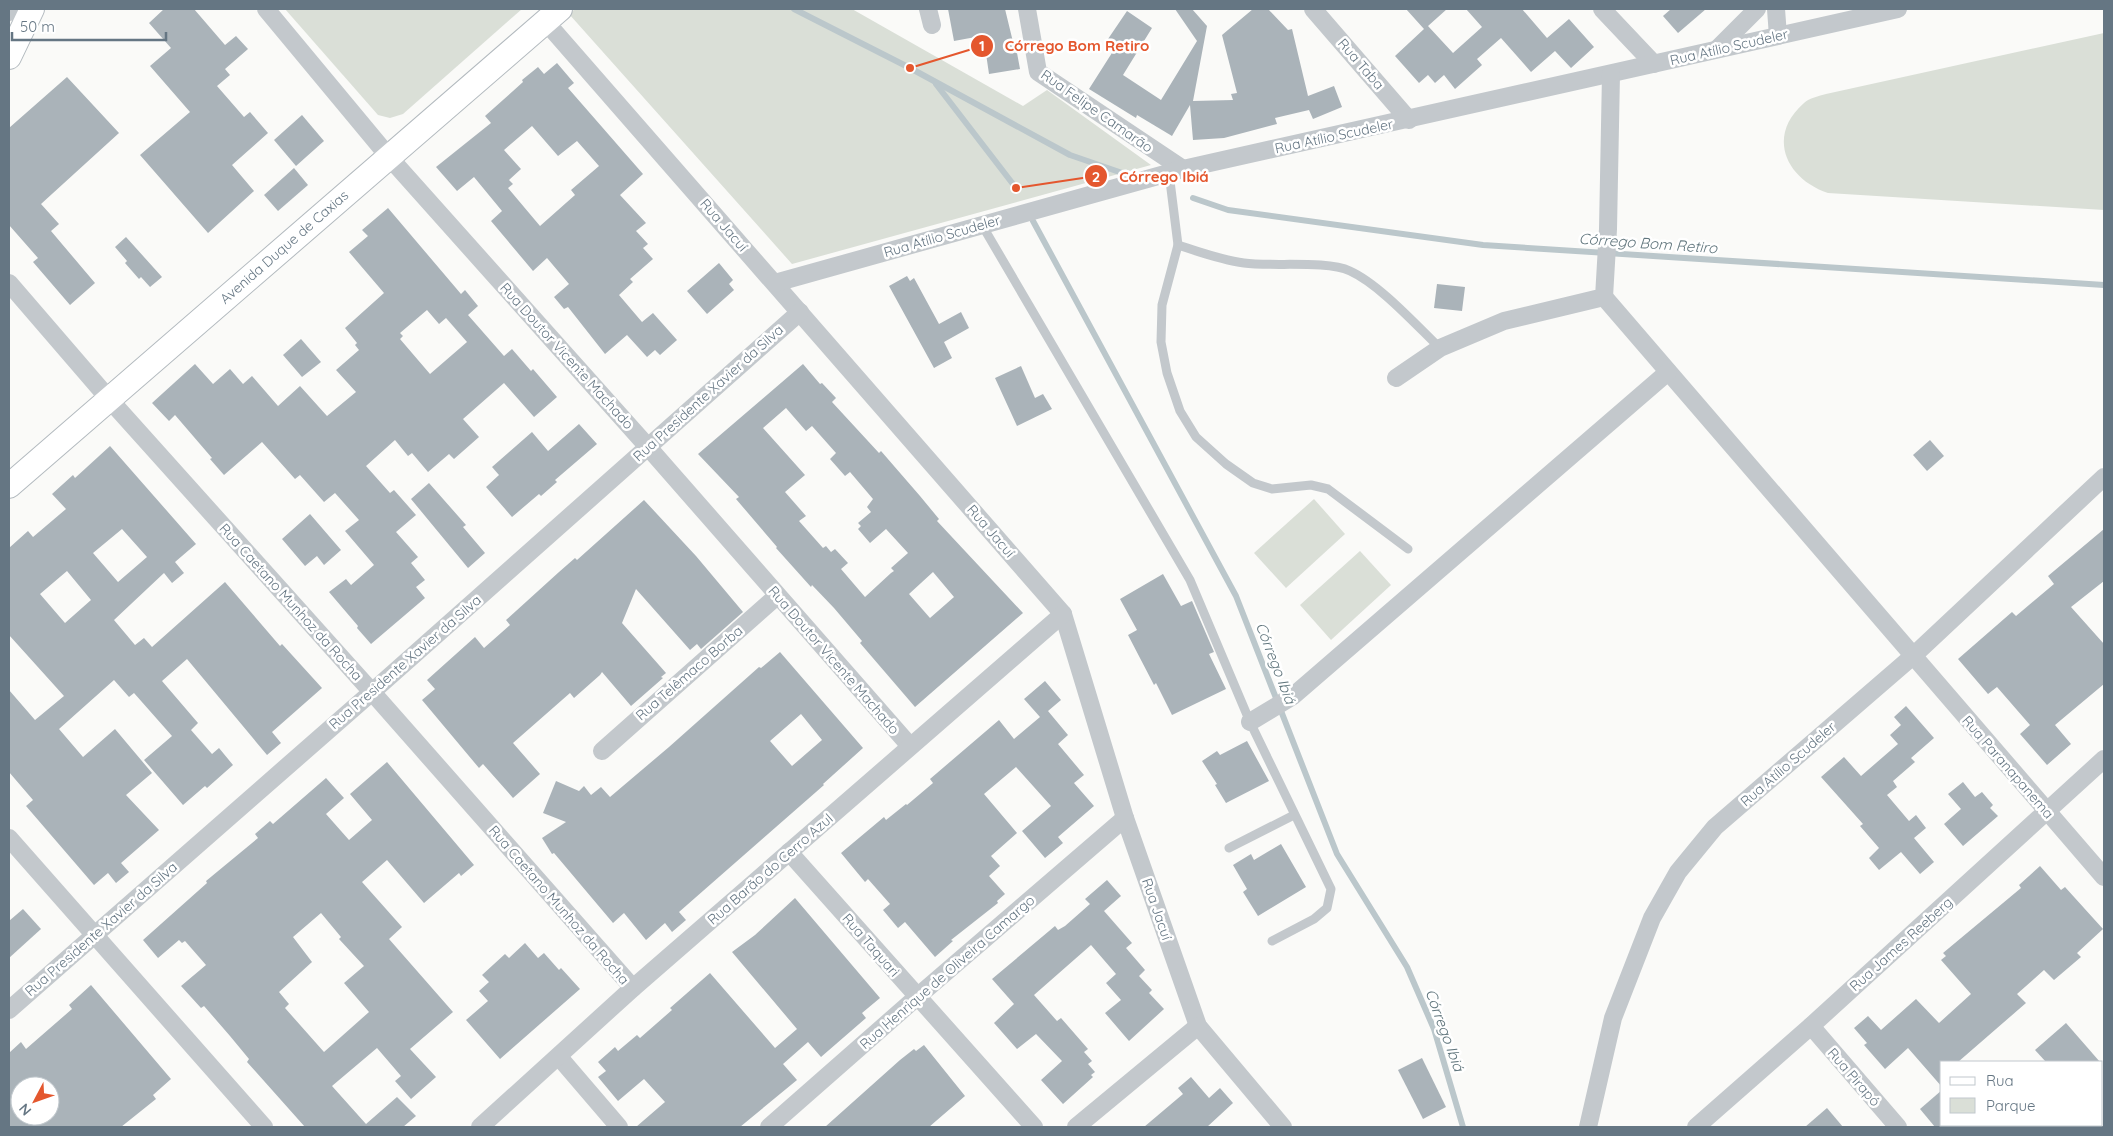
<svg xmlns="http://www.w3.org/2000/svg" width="2113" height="1136" font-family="Quicksand,sans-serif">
  <rect width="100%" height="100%" fill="#fafaf8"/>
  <!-- green -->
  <g fill="#dadfd7">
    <path d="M285,9H522L403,114L390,118L378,115Z"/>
    <path d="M575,9H852L1023,106L1047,90L1151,165L792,264L569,14Z"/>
    <path d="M2104,33V210L1828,193C1786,179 1766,136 1804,103C1809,98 1819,96 1826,94Z"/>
    <path d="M1314,499L1345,534L1286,588L1254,553Z"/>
    <path d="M1360,551L1391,585L1331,640L1300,605Z"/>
  </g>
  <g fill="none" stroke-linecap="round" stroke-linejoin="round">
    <!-- stream -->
    <g stroke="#bbc7cb" stroke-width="6">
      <path d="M794,9L910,68L1070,155L1128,175"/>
      <path d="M936,84L1016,188"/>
      <path d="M1193,198L1228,210L1483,245L2104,285"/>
      <path d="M1033,221L1236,596L1337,854L1407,967L1434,1029L1463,1127"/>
    </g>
  </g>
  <!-- building -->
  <g fill="#aab3b9" fill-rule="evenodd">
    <path d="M164,9H194L225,45L236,36L248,49L225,69L230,75L217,86L244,117L250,112L268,133L232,165L254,191L208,233L140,155L190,112L150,66L171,48L149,23Z"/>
    <path d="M948,9H1005L1013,42H1015L1020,69L989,74L984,40H982L981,36L954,41Z"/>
    <path d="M1175,9H1192L1207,26L1193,101L1233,100L1231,94L1237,93L1222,35L1253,9H1268L1288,30L1292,29L1308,96L1334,86L1342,107L1313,119L1309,110L1275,118L1277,124L1224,138L1193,140L1190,105L1172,136L1137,115L1136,118L1089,89L1117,45L1108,39L1127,11L1152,28L1123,75L1161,100L1197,41Z"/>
    <path d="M1406,9H1447L1428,26L1453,53L1482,27L1466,9H1522L1547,38L1569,19L1594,47L1571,68L1555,51L1531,72L1501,38L1477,59L1482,65L1455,89L1444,75L1435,83L1428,75L1419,83L1395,56L1424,29Z"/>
    <path d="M1671,9H1706L1678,33L1663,16Z"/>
    <path d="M557,63L574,83L568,88L643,174L620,195L646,223L636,231L648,244L643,248L653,259L630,279L633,282L619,295L642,322L653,313L677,340L660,355L655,350L647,357L627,335L605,354L568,307L564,309L554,297L569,284L547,258L533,271L491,221L502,211L474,177L457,191L436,167L491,123L485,116L523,82L522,80L538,67L544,74ZM532,126L558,156L577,141L599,166L571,190L575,195L540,226L508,188L513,184L509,180L521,169L504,150Z"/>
    <path d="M67,77L119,133L41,204L59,224L51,231L95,283L70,305L33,262L38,258L9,225V128Z"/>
    <path d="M302,115L324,141L296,166L274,140Z"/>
    <path d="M294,168L308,185L278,211L264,195Z"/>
    <path d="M388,208L461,294L465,290L478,306L468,315L504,356L512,349L531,371L533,369L557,397L534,417L504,383L463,419L479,437L454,459L449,454L428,472L412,453L408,456L395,440L366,466L390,493L394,490L416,515L396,532L418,557L411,563L425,580L416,587L425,598L371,644L357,628L358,626L329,592L346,579L351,585L374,565L345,531L359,520L335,493L324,502L300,475L295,479L262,442L224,475L210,459L212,458L175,415L169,421L152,403L195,364L213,384L230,369L243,384L252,376L278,406L300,386L327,416L356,392L336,370L359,350L355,345L357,343L345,328L384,293L349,252L368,236L362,230ZM427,310L439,324L446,318L467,342L430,374L400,339L403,336L400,333Z"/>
    <path d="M126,237L162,277L150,287L141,277L139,279L125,263L127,261L115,247Z"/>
    <path d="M719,263L733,280L729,284L734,290L707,314L687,291Z"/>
    <path d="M907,276L910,281L914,278L939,324L961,312L969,328L944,342L952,358L934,368L889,286Z"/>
    <path d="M1437,284L1465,287L1462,311L1434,308Z"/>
    <path d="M301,339L321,362L302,377L283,355Z"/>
    <path d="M803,364L820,384L822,383L836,398L832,402L879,453L881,451L920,496L939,519L937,521L1023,613L915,707L860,643L862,641L834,608L812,585L811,587L776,548L777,547L736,499L739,497L698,454ZM786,408L806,431L812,426L836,453L830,459L845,476L850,472L873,499L867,507L871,512L858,523L861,526L858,529L870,543L886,529L908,553L891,568L894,571L891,573L865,597L841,569L848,563L835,549L831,552L826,546L823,548L799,521L806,516L785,492L805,475L763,428ZM933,572L954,597L930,618L909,594Z"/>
    <path d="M1021,366L1035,398L1043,394L1052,409L1017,426L995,378Z"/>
    <path d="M579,424L597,444L555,480L557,482L541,496L539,494L512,517L486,487L499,475L492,467L532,432L548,451Z"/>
    <path d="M1930,440L1944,456L1927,471L1913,455Z"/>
    <path d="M110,446L196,544L175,562L184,573L172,583L164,573L114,620L135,645L144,638L152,647L225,582L280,646L282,644L322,688L272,732L281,743L267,755L187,659L162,681L198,723L191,730L212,754L219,748L233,765L207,788L205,786L183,805L144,760L172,736L134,693L129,697L114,680L59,729L83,757L115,729L152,773L126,795L159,830L121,863L129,872L116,883L108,873L94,885L26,806L33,800L9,772V690L35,720L64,696L9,635V548L28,531L33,537L66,509L52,494L73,475L75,478ZM122,529L147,557L118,582L93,553ZM67,571L91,600L65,623L40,594Z"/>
    <path d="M429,483L466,525L463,527L485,553L468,568L411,499Z"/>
    <path d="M644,500L696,556L743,612L701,649L697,644L690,650L636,589L622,623L666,673L661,677L663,678L631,706L602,672L600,675L574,698L570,693L513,743L540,774L513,798L483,764L479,768L422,700L435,689L427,680L475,637L484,648L510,625L506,620L559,572L575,558L577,560Z"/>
    <path d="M310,514L341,550L324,565L317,556L305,566L282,539Z"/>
    <path d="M2104,529V581L2071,607L2104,644V684L2055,725L2071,744L2047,765L2020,734L2030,725L1997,687L1988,694L1958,659L2012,612L2016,616L2054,584L2048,576Z"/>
    <path d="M1163,574L1181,606L1192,601L1214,652L1209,654L1226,689L1172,715L1156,683L1154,685L1128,635L1137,630L1120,599Z"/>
    <path d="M780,652L863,748L823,784L824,785L679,912L686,920L672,932L665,923L646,940L624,913L613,923L554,853L552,854L542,838L566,822L543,813L556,781L579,791L584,786L591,795L601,787L610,797L669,747L759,667L761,668ZM801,714L822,740L792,766L770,741Z"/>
    <path d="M1045,681L1061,700L1048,711L1068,735L1058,744L1084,775L1074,783L1094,806L1058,837L1063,843L1045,858L1022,831L1051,806L1016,767L984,794L1017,833L991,856L1000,866L989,876L1005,894L997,901L998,903L951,940L953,941L935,957L905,922L898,928L883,910L890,904L868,879L865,882L841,853L884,817L886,820L906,804L907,805L933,783L930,779L999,720L1014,739L1040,717L1024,699Z"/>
    <path d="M1906,706L1934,738L1911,758L1915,762L1893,781L1897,787L1887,795L1909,821L1916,815L1926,828L1914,838L1934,862L1920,874L1901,852L1879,870L1869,858L1879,848L1860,826L1863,824L1821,777L1844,757L1861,776L1898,744L1890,735L1901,725L1894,717Z"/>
    <path d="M1247,741L1269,781L1226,803L1215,785L1217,784L1202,761L1217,751L1220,755Z"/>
    <path d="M387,762L474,865L461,876L459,873L424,903L387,860L362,882L402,927L389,939L453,1012L410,1049L436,1077L411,1099L395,1081L401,1076L377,1048L332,1086L366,1124L397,1097L416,1116L403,1127H305L247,1062L249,1059L230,1036L204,1006L201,1008L181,986L206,965L185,941L182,943L179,940L158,958L143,940L207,883L206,881L258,838L255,834L270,821L273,824L326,778L344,798L326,814L349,840L372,820L350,794ZM321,913L341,937L339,939L364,966L344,983L369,1012L324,1052L285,1008L289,1004L279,992L312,962L293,937Z"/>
    <path d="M1963,782L1975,797L1982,792L1993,805L1990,808L1998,816L1963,846L1944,824L1961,809L1948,794Z"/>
    <path d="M1281,844L1306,887L1258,916L1243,892L1247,889L1233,865L1251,854L1254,860Z"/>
    <path d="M2040,866L2061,890L2065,887L2103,929L2077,953L2081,957L2054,980L2044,970L2017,994L2026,1003L1958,1062H1942V1087L1908,1048L1885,1069L1864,1045L1867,1043L1854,1028L1868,1016L1881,1030L1916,999L1939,1023L1971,994L1941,960L1946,956L1943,953L2021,888L2019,885Z"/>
    <path d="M1107,880L1121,896L1104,911L1132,943L1126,948L1145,970L1139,976L1152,990L1149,993L1164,1009L1129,1041L1105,1013L1121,1000L1106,983L1116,974L1091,945L1034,995L1057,1021L1061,1018L1088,1049L1084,1052L1092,1061L1088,1064L1095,1072L1091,1075L1093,1077L1063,1104L1041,1080L1062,1061L1036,1034L1017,1049L994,1023L1014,1004L992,979L1055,926L1058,930L1065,926L1090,904L1085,899Z"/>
    <path d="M795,898L880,998L862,1013L866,1018L821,1057L808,1042L783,1064L797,1080L740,1127H636L665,1102L644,1079L618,1101L598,1077L606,1071L598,1062L615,1047L618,1051L637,1035L640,1038L672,1010L670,1008L710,973L775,1048L797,1029L732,952L755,935Z"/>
    <path d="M23,909L41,929L9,958V921Z"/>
    <path d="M525,943L538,958L544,953L559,970L561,968L580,989L500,1059L466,1020L488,1001L479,991L489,982L482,975L505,954L509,958Z"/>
    <path d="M91,985L171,1079L153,1095L156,1099L121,1127H9V1053L21,1042L26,1049L72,1009L69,1005ZM20,1086H50V1116H20Z"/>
    <path d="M2066,1023L2100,1062H2046L2035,1050Z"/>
    <path d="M924,1045L965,1096L929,1127H825L900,1060L914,1049L916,1051Z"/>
    <path d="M1422,1058L1446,1107L1423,1119L1398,1070Z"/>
    <path d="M1191,1077L1209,1098L1220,1088L1233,1103L1207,1127H1144L1183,1094L1178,1088Z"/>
    <path d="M1942,1090V1127H1935L1920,1109Z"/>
    <path d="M1827,1108L1843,1127H1805Z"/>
  </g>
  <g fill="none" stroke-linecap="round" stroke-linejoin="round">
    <!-- secondary casing -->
    <g stroke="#b3babf" stroke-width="26">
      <g id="secondary">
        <path d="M9,57L32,9"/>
        <path d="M9,486L560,9"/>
      </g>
    </g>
    <!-- lane -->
    <g stroke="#c3c8cc" stroke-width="9">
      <path d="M1169,173L1178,245L1162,305L1161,342L1167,373L1180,411L1196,437L1226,464L1253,483L1272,489L1311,485L1328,489L1408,549"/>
      <path d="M982,225L1190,580L1250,722L1331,889L1327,908L1314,919L1272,941"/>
      <path d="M1178,245C1199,252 1221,260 1244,263C1272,267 1326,260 1350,271C1379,284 1416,325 1440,348"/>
      <path d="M1229,848L1294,815"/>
    </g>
    <!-- street -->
    <g stroke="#c3c8cc" stroke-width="18">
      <path d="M266,9L389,157L648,447L910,746"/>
      <path d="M928,9L932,25"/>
      <path d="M1027,9L1038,72L1183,169"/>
      <path d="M1313,9L1409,120"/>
      <path d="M1602,9L1654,64"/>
      <path d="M1776,9L1778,36"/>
      <path d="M9,12L21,9"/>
      <path d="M545,21L1063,614L1125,818L1198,1026L1283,1127"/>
      <path d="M1718,48L1757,9"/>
      <path d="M9,283L109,399L372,692L633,988"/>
      <path d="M775,283L1183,169L1898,9"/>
      <path d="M1604,297L2104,877"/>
      <path d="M1396,378L1440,348L1504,321L1604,297L1608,229L1611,74"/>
      <path d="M1250,722L1293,696L1668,372"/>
      <path d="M602,751L777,596"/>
      <path d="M9,838L264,1127"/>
      <path d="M789,852L1034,1127"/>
      <path d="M9,1010L372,692L800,312"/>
      <path d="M1811,1026L1898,1127"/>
      <path d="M559,1057L619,1127"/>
      <path d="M480,1127L633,988L1063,614"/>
      <path d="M769,1127L917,997L1125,818"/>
      <path d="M1076,1127L1198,1026"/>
      <path d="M1588,1127L1613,1018L1652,918L1678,872L1715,827L1913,656L2104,477"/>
      <path d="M1696,1127L1811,1026L2104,759"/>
    </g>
    <!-- secondary -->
    <use href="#secondary" stroke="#fff" stroke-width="24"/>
  </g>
  <g text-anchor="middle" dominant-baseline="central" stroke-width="5" stroke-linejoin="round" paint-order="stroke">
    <!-- street labels -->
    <g font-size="14" fill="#657683" stroke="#fff">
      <text transform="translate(1729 47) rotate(-13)">Rua Atílio Scudeler</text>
      <text transform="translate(1361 64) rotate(49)">Rua Taba</text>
      <text transform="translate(1097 111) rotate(35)">Rua Felipe Camarão</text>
      <text transform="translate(1334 136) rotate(-12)">Rua Atílio Scudeler</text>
      <text transform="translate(724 225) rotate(49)">Rua Jacuí</text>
      <text transform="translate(942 236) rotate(-16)">Rua Atílio Scudeler</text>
      <text transform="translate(284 247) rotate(-41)">Avenida Duque de Caxias</text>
      <text transform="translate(567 356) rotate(48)">Rua Doutor Vicente Machado</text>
      <text transform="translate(708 393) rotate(-42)">Rua Presidente Xavier da Silva</text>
      <text transform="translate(991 531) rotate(49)">Rua Jacuí</text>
      <text transform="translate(291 602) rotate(48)">Rua Caetano Munhoz da Rocha</text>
      <text transform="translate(834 660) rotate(49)">Rua Doutor Vicente Machado</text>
      <text transform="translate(405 662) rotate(-41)">Rua Presidente Xavier da Silva</text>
      <text transform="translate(689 673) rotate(-41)">Rua Telêmaco Borba</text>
      <text transform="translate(1788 764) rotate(-41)">Rua Atílio Scudeler</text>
      <text transform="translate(2008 767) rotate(49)">Rua Paranapanema</text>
      <text transform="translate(770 869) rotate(-41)">Rua Barão do Cerro Azul</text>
      <text transform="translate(559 905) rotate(49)">Rua Caetano Munhoz da Rocha</text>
      <text transform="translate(1157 909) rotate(71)">Rua Jacuí</text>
      <text transform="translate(101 929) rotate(-41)">Rua Presidente Xavier da Silva</text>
      <text transform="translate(1901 944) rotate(-42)">Rua James Reeberg</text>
      <text transform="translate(871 945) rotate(49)">Rua Taquari</text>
      <text transform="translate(947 972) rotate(-41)">Rua Henrique de Oliveira Camargo</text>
      <text transform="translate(1854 1077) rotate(49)">Rua Pirapó</text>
    </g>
    <!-- water labels -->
    <g font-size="15" font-style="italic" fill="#60757c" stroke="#fff">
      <text transform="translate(1648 243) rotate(4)">Córrego Bom Retiro</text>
      <text transform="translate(1276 663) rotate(69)">Córrego Ibiá</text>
      <text transform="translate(1445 1030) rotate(70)">Córrego Ibiá</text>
    </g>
  </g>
  <!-- callouts -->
  <path fill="none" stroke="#e4572e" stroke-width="2" d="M910 68L982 46M1016 188L1096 176"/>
  <g fill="#e4572e" stroke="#fff" stroke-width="2">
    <circle cx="910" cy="68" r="5"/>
    <circle cx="1016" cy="188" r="5"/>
    <circle cx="982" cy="46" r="12"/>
    <circle cx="1096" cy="176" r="12"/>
  </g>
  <g font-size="15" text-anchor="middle" font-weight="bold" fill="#fff">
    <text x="982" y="51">1</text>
    <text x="1096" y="182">2</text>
  </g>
  <g font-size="15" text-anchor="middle" font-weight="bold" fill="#e4572e" stroke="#fff" stroke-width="5" stroke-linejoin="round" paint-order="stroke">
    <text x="1077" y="51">Córrego Bom Retiro</text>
    <text x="1164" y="182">Córrego Ibiá</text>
  </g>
  <!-- border -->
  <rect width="2113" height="1136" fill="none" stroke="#657683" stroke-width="20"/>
  <!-- legend -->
  <rect x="1940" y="1061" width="162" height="65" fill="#ffffff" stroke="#c1c8cd"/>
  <rect x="1950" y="1077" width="25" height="8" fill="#ffffff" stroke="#c1c8cd"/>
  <text x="1986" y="1086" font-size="15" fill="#657683">Rua</text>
  <rect x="1950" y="1098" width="25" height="15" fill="#dadfd7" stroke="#c1c8cd"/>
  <text x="1986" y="1111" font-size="15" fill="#657683">Parque</text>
  <!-- north arrow -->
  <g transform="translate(35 1101) rotate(229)"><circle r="24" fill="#ffffff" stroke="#c1c8cd"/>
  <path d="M0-4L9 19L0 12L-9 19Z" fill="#e4572e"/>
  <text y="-8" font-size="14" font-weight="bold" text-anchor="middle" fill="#657683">N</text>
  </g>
  <!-- scale -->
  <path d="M12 32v8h154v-8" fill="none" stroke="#657683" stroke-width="2.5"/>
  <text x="20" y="32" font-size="15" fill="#657683" stroke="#ffffff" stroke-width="4" paint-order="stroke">50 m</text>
</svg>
